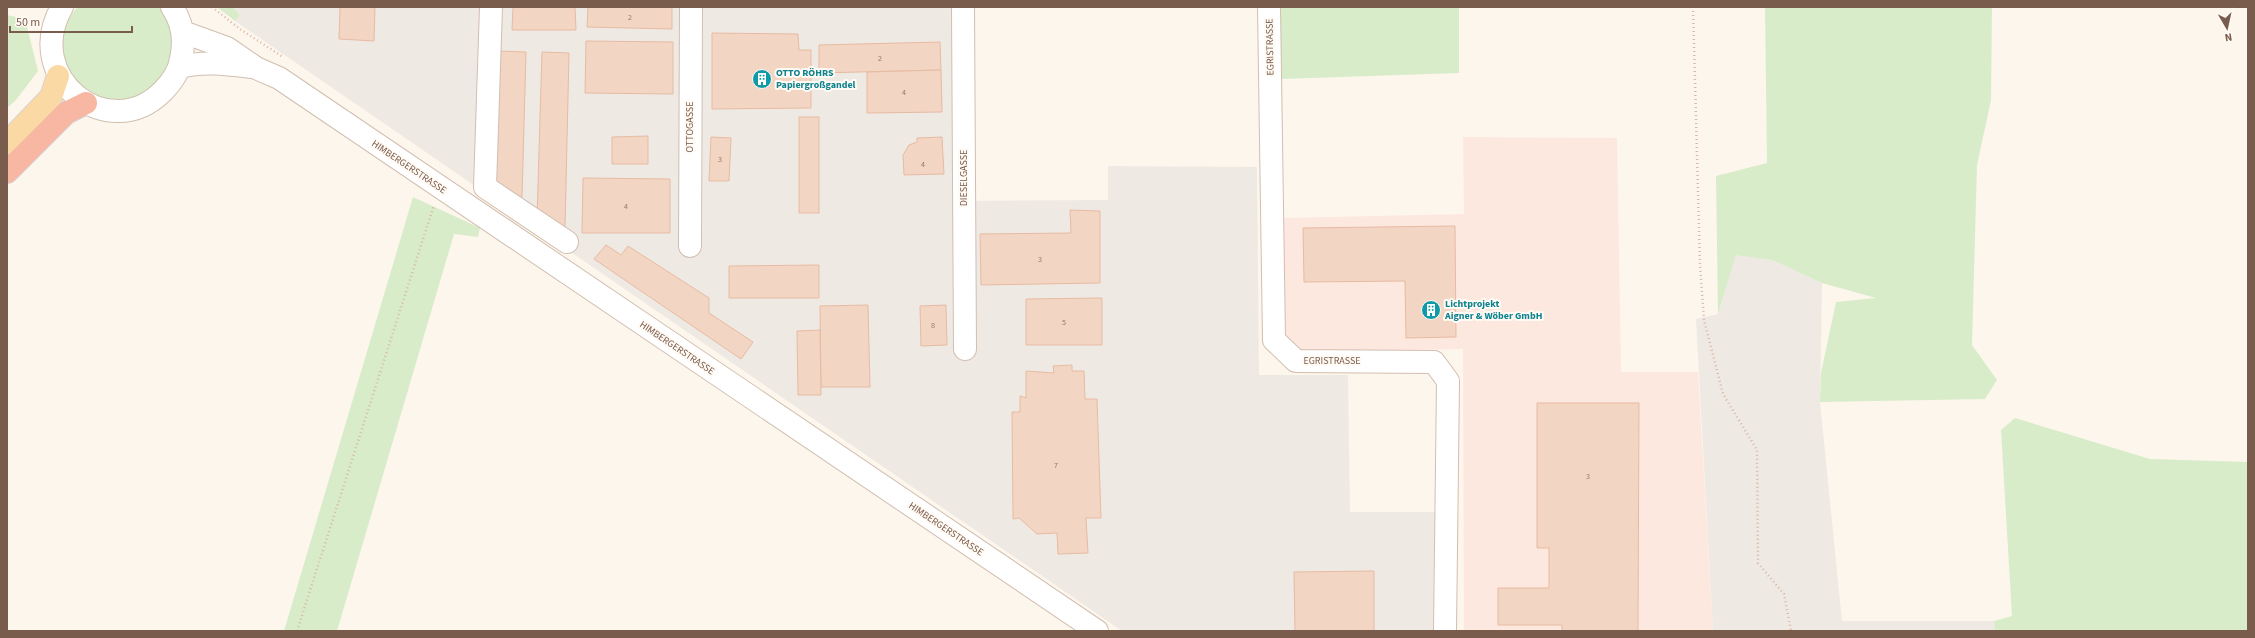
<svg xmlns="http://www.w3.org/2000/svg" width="2255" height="638" font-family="'Source Sans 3',sans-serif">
  <rect width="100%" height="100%" fill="#fdf6ec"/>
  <!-- commercial -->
  <path fill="#fde8e0" d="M1463,137L1617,138L1621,372H1698L1713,631H1464L1463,349L1299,352L1284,336V218L1464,214Z"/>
  <!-- industrial -->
  <g fill="#efe9e4">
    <path d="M233,7H954L956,201L1108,200V166L1257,167L1259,375H1348L1350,512H1435L1438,631H1122L235,21L240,15Z"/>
    <path d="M1736,254L1772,260L1822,283L1820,402L1842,621H1994L1995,631H1713L1696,319L1718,314Z"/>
  </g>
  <!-- green -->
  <g fill="#d8ecc9">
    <path d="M77,7H161L172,23L175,60L154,91L119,102L100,99L84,90L71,76L64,59L62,40L67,22Z"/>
    <path d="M217,7H233L240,15L235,21Z"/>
    <path d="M1281,7H1459V73L1281,79Z"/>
    <path d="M1765,7H1992L1991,100L1977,165L1972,345L1997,380L1985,399L1820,402L1821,373L1836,302L1876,298L1822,283L1772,260L1736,255L1718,314L1716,176L1767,163Z"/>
    <path d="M7,15L25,19L38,71L16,100L7,108Z"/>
    <path d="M413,197L480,228L478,237L454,234L337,631H284Z"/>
    <path d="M2015,418L2150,459L2248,462V631H1995L1994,621L2012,616L2001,430Z"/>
  </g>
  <!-- building -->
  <g fill="#f3d5c3" stroke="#e6bba3">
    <path d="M340,7H375L374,41L339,39Z"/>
    <path d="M513,7H575L576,30H512Z"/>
    <path d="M588,7H672V29L587,27Z"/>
    <path d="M712,33L798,34L799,50H811V108L712,109Z"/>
    <path d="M586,41L673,42V94L585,93Z"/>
    <path d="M940,42L941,70L819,73V45Z"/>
    <path d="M498,51L526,52L522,197H507L494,187Z"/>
    <path d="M542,52L569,53L565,228L537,218Z"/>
    <path d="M941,70L942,112L867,113V72Z"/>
    <rect x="799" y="117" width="20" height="96"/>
    <path d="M648,136V164H612V137Z"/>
    <path d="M711,137L731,138L729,181H709Z"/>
    <path d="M942,137L944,174L904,175L903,155L909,145L917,142V138Z"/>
    <path d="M583,178L670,179V233H582Z"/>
    <path d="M1070,210L1100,211V283L981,285L980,234L1071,233Z"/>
    <path d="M1455,226L1456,337L1406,338L1405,281L1304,282L1303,228Z"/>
    <path d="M606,245L621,255L628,246L709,298V313L753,342L741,359L594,259Z"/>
    <path d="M819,265V298H729V266Z"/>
    <path d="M1102,298V345H1026V299Z"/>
    <path d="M868,305L870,387H821L820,306Z"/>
    <path d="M946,305L947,345L921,346L920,306Z"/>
    <path d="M820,330L821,395H798L797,331Z"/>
    <path d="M1072,365V371H1084L1085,399H1097L1101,518H1086L1088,553L1058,554L1057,533L1037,534L1019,518L1013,519L1012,412H1020V396L1026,398V371L1054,373L1053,366Z"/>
    <path d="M1537,403H1639L1638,631H1562V625H1498V588H1549V548H1537Z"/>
    <path d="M1374,571V631H1295L1294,572Z"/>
  </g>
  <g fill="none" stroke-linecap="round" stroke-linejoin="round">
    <!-- minor casing -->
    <g stroke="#d1beb0" stroke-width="24">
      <g id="minor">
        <path d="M62,7C21,78 109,146 163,91C172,82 179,72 181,59C185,41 183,23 172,7"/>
        <path d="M491,7L485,187L567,242"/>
        <path d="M963,7L965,349"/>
        <path d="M1269,7L1274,340L1296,361L1434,362L1448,381L1445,631"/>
        <path d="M183,32L227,48L256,68L279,78L1097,631"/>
        <path d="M180,67C204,61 226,64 251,67"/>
        <path d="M690,246L691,7"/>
      </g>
    </g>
    <!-- major casing -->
    <g stroke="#dad1cd" stroke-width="24">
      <path id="major" d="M7,143L51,97L58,76"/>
    </g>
    <!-- highway casing -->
    <g stroke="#dad1cd" stroke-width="24">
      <path id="highway" d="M7,172L66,113L86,103"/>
    </g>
    <!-- path -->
    <g stroke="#d9b8a5" stroke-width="2.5" stroke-dasharray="1 3" stroke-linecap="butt">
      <path d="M212,7L240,29L283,57"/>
      <path d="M1693,7L1700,265L1704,320L1723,394L1757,450L1758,563L1784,594L1791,631"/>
      <path d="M297,631L434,205"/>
    </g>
    <!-- minor -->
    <use href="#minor" stroke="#fff" stroke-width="22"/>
    <!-- major -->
    <use href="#major" stroke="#fbd9a5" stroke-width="22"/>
    <!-- highway -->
    <use href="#highway" stroke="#f7b7a3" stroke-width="22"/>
  </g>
  <!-- icons -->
  <defs>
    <g id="building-disc" transform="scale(1)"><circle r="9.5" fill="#0f9aa8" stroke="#fffaf3"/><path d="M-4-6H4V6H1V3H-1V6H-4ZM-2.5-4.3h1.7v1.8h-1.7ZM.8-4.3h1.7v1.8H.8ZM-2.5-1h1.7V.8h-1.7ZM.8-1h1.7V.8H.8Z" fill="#fff"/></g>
  </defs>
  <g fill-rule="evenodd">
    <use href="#building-disc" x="762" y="79"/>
    <use href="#building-disc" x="1431" y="310"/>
  </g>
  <g text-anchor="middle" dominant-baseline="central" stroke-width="4" stroke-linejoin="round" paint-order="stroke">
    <!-- number labels -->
    <g font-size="8" fill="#987a6a">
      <text x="630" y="17">2</text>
      <text x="880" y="58">2</text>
      <text x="904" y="92">4</text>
      <text x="720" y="159">3</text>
      <text x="923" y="164">4</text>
      <text x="626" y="206">4</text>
      <text x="1040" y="259">3</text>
      <text x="1064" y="322">5</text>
      <text x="933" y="325">8</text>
      <text x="1056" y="465">7</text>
      <text x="1588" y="476">3</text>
    </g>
    <!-- street labels -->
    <g font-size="10" fill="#7a5c4d" stroke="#fffaf3">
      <text transform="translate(1270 47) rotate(-91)">EGRISTRASSE</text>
      <text transform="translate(690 127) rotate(-90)">OTTOGASSE</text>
      <text transform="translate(409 167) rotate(34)">HIMBERGERSTRASSE</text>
      <text transform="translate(964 178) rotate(-90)">DIESELGASSE</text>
      <text transform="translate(677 348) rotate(34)">HIMBERGERSTRASSE</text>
      <text x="1332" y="361">EGRISTRASSE</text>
      <text transform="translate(946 529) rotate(34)">HIMBERGERSTRASSE</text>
    </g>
    <!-- culture labels -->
    <g font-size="10" font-weight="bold" fill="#0d838f" stroke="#fffaf3" text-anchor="start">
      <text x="776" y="73">OTTO RÖHRS<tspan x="776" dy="12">Papiergroßgandel</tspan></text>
      <text x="1445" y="304">Lichtprojekt<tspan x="1445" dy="12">Aigner &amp; Wöber GmbH</tspan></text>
    </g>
  </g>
  <!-- border -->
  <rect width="2255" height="638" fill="none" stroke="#7a5c4d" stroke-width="16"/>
  <!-- north arrow -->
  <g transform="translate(2227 28) rotate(171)" stroke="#fffaf3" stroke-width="3" paint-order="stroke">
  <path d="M0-3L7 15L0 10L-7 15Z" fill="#7a5c4d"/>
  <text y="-6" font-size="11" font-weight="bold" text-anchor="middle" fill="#7a5c4d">N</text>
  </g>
  <!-- scale -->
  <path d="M10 26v6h122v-6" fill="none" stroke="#7a5c4d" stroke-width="2"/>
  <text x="16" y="26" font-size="12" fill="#7a5c4d" stroke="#fffaf3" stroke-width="3" paint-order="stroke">50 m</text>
</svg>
